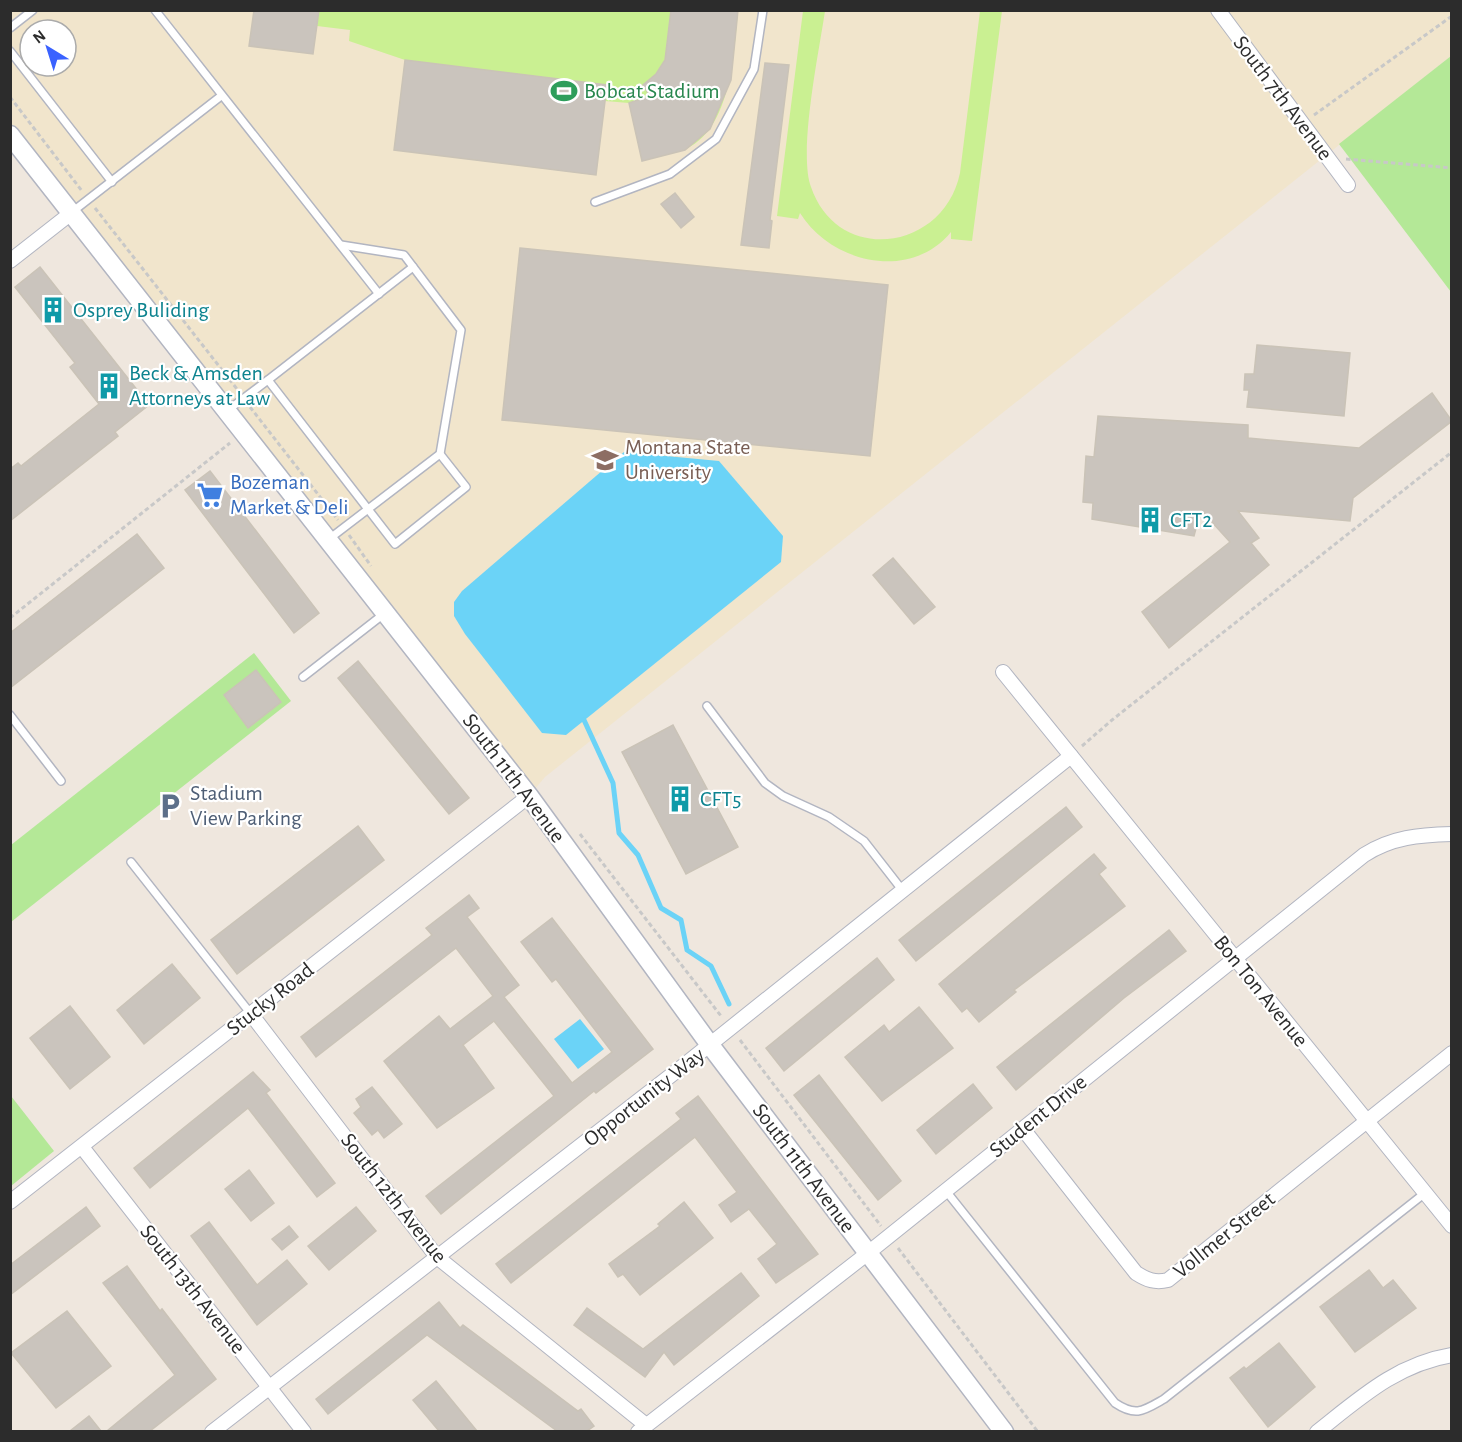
<svg xmlns="http://www.w3.org/2000/svg" width="1462" height="1442" font-family="'Alegreya Sans',sans-serif">
  <rect width="100%" height="100%" fill="#efe7de"/>
  <!-- education -->
  <path fill="#f1e5cc" fill-rule="evenodd" d="M11,11H1451V56L545,777L529,796L11,131ZM30,30H66V66H30Z"/>
  <!-- green -->
  <g fill="#b4e897">
    <path d="M1451,56V292L1339,144Z"/>
    <path d="M254,653L291,701L11,922V845Z"/>
    <path d="M11,1096L54,1151L11,1186H10Z"/>
  </g>
  <!-- pitch -->
  <g fill="#caf092">
    <path d="M319,10L738,11C734,53 731,132 683,150C670,155 655,157 642,161L629,103L605,101L596,175L394,150L405,60L349,41L350,30L317,26Z"/>
    <path d="M803,11H825C819,52 798,152 811,187C838,266 944,251 960,173L980,11H1002L972,241L951,239V232C910,282 831,263 800,213L798,219L777,216Z"/>
  </g>
  <!-- water -->
  <g fill="#6bd3f7">
    <path d="M624,452L719,461L783,536L781,562L566,735L542,733L465,634L454,616V602L462,591Z"/>
    <path d="M580,1019L604,1049L578,1069L554,1039Z"/>
  </g>
  <g fill="none" stroke-linecap="round" stroke-linejoin="round">
    <!-- stream -->
    <path stroke="#6bd3f7" stroke-width="5" d="M584,720L613,783L619,833L638,855L661,908L681,920L687,950L711,966L729,1004"/>
  </g>
  <!-- building -->
  <g fill="#cac4bd" stroke="#cac3b7" stroke-width="1.5">
    <path d="M254,10H319L313,54L249,46Z"/>
    <path d="M671,10H738L731,80L710,129L685,150L642,161L629,103L650,96L643,85L656,74L665,60Z"/>
    <path d="M405,60L607,85L596,175L394,150Z"/>
    <path d="M765,63L789,65L770,220L772,221L769,248L741,245Z"/>
    <path d="M675,193L694,217L681,228L661,204Z"/>
    <path d="M520,248L888,285L870,456L502,420Z"/>
    <path d="M40,267L149,405L115,432L118,436L10,521V469L18,463L21,466L99,404L70,367L75,363L15,287Z"/>
    <path d="M1257,345L1350,353L1344,416L1247,407L1249,390H1244L1245,374H1254Z"/>
    <path d="M1432,393L1452,421L1353,498L1350,521L1238,511L1259,538L1251,543L1269,565L1169,648L1142,612L1230,542L1201,510L1194,536L1092,519L1093,503L1083,502L1086,456L1094,457L1098,416L1248,425V438L1359,448Z"/>
    <path d="M210,471L319,613L294,633L185,490Z"/>
    <path d="M137,534L164,568L10,688V633Z"/>
    <path d="M893,558L935,607L914,624L873,575Z"/>
    <path d="M358,661L469,798L449,814L338,678Z"/>
    <path d="M256,670L281,702L248,728L224,695Z"/>
    <path d="M673,725L738,847L686,874L622,752Z"/>
    <path d="M1066,807L1082,827L916,961L899,940Z"/>
    <path d="M358,826L384,860L237,974L211,940Z"/>
    <path d="M1094,854L1106,868L1099,874L1125,906L1014,990L1016,992L979,1022L967,1008L962,1012L939,984Z"/>
    <path d="M469,895L479,908L467,917L519,985L504,997L572,1083L612,1052L556,979L552,982L521,942L552,918L653,1049L596,1093L594,1091L441,1214L426,1196L554,1096L494,1021L463,1045L494,1088L437,1128L384,1061L439,1016L450,1029L493,996L456,948L316,1057L301,1037L432,935L426,928Z"/>
    <path d="M1169,930L1186,951L1124,998L1016,1090L997,1067Z"/>
    <path d="M877,958L894,980L784,1071L766,1048Z"/>
    <path d="M172,964L200,998L144,1044L117,1010Z"/>
    <path d="M70,1006L110,1057L70,1089L30,1038Z"/>
    <path d="M919,1007L953,1048L882,1101L845,1057L884,1025L889,1032Z"/>
    <path d="M253,1072L270,1090L266,1093L335,1183L317,1197L248,1108L150,1188L134,1168Z"/>
    <path d="M819,1075L901,1181L878,1200L794,1095Z"/>
    <path d="M973,1084L992,1108L936,1154L917,1130Z"/>
    <path d="M372,1087L402,1124L384,1138L378,1130L372,1135L354,1113L361,1107L356,1099Z"/>
    <path d="M698,1096L818,1254L776,1283L758,1259L777,1244L749,1209L731,1222L719,1205L737,1192L695,1137L511,1283L496,1264L681,1119L676,1113Z"/>
    <path d="M249,1170L274,1203L251,1221L225,1189Z"/>
    <path d="M684,1202L713,1238L640,1295L623,1274L618,1277L609,1264L660,1226L658,1224Z"/>
    <path d="M86,1207L100,1226L10,1295V1265Z"/>
    <path d="M356,1207L376,1231L329,1270L308,1246Z"/>
    <path d="M209,1222L257,1285L287,1260L307,1284L257,1325L191,1236Z"/>
    <path d="M289,1226L298,1237L282,1250L272,1239Z"/>
    <path d="M127,1266L160,1311L162,1309L216,1379L150,1431H107L175,1375L103,1283Z"/>
    <path d="M1369,1270L1383,1288L1393,1280L1416,1308L1355,1352L1320,1307Z"/>
    <path d="M741,1273L759,1296L674,1365L664,1352L645,1377L574,1325L587,1308L643,1349Z"/>
    <path d="M439,1302L460,1328L463,1325L578,1411L581,1409L594,1426L587,1431H557L427,1335L328,1414L316,1399Z"/>
    <path d="M67,1311L111,1366L56,1408L11,1353Z"/>
    <path d="M1279,1343L1315,1387L1268,1427L1230,1378L1244,1367L1246,1369Z"/>
    <path d="M436,1381L477,1431H439L413,1400Z"/>
    <path d="M89,1416L101,1431H70Z"/>
  </g>
  <g fill="none" stroke-linecap="round" stroke-linejoin="round">
    <!-- service casing -->
    <g stroke="#b2b5c1" stroke-width="10">
      <g id="service">
        <path d="M155,10L379,294"/>
        <path d="M10,28L33,10"/>
        <path d="M10,51L112,182"/>
        <path d="M595,202L670,174L716,139L754,69L763,10"/>
        <path d="M72,212L221,96"/>
        <path d="M413,267L268,380L395,544L466,487L440,454"/>
        <path d="M228,410L268,380"/>
        <path d="M329,539L440,454L461,330L404,255L341,245"/>
        <path d="M303,677L385,613"/>
        <path d="M707,706L765,783L783,796L829,817L864,841L903,891"/>
        <path d="M10,715L61,781"/>
        <path d="M131,862L251,1014"/>
        <path d="M946,1191L1115,1403C1136,1417 1143,1411 1164,1399L1425,1193"/>
      </g>
    </g>
    <!-- minor casing -->
    <g stroke="#b2b5c1" stroke-width="16">
      <g id="minor">
        <path d="M1218,10L1348,185"/>
        <path d="M10,261L70,214"/>
        <path d="M1003,672L1452,1226"/>
        <path d="M251,1014L437,1257L646,1425"/>
        <path d="M1023,1129L1136,1273C1147,1280 1155,1283 1168,1280L1452,1053"/>
        <path d="M82,1147L304,1432"/>
        <path d="M10,1202L529,796"/>
        <path d="M212,1432L683,1066L1071,756"/>
        <path d="M638,1432L868,1253L1364,855C1392,837 1419,835 1452,834"/>
        <path d="M1317,1432C1360,1398 1397,1364 1452,1355"/>
      </g>
    </g>
    <!-- tertiary casing -->
    <g stroke="#b2b5c1" stroke-width="21">
      <path id="tertiary" d="M10,135L529,796L710,1045L1004,1432"/>
    </g>
    <!-- path -->
    <g stroke="#c8c8c8" stroke-width="3" stroke-dasharray="4.5 3" stroke-linecap="butt">
      <path d="M10,97L82,191"/>
      <path d="M1314,115L1452,16"/>
      <path d="M1346,159L1452,168"/>
      <path d="M95,208L237,389"/>
      <path d="M250,407L338,520"/>
      <path d="M349,535L371,566"/>
      <path d="M10,618L230,443"/>
      <path d="M1082,746L1112,720L1452,452"/>
      <path d="M580,834L721,1016"/>
      <path d="M740,1040L881,1226"/>
      <path d="M898,1248L1038,1432"/>
    </g>
    <!-- service -->
    <use href="#service" stroke="#fff" stroke-width="7"/>
    <!-- minor -->
    <use href="#minor" stroke="#fff" stroke-width="14"/>
    <!-- tertiary -->
    <use href="#tertiary" stroke="#fff" stroke-width="18"/>
  </g>
  <!-- icons -->
  <defs>
    <g id="stadium-bare" transform="scale(2.07)"><path d="M0-5a6.5 5 0 1 0 0 10a6.5 5 0 1 0 0-10ZM-3.5-1.8h7v3.6h-7Z" fill="#2e9e5b" stroke="#fff" stroke-width="2.5" paint-order="stroke"/></g>
    <g id="building-bare" transform="scale(2.07)"><path d="M-4-6H4V6H1V3H-1V6H-4ZM-2.5-4.3h1.7v1.8h-1.7ZM.8-4.3h1.7v1.8H.8ZM-2.5-1h1.7V.8h-1.7ZM.8-1h1.7V.8H.8Z" fill="#0f9aa8" stroke="#fff" stroke-width="2.5" paint-order="stroke"/></g>
    <g id="university-bare" transform="scale(2.07)"><path d="M0-5L7-2L0 1L-7-2ZM-4 1L0 2.5L4 1V4Q0 6-4 4Z" fill="#8d6e63" stroke="#fff" stroke-width="2.5" paint-order="stroke"/></g>
    <g id="supermarket-bare" transform="scale(2.07)"><path d="M-6-5.5h2.5l.6 2H6L4.5 2H-2.5L-4.4-4H-6ZM-1.5 3.2a1.3 1.3 0 1 0 .1 0ZM3 3.2a1.3 1.3 0 1 0 .1 0Z" fill="#3f7fe0" stroke="#fff" stroke-width="2.5" paint-order="stroke"/></g>
    <g id="parking-bare" transform="scale(2.07)"><path d="M-3.5-5.5H1a3.5 3.5 0 0 1 0 7H-1V5.5H-3.5ZM-1-3.4V-.6H.8a1.4 1.4 0 0 0 0-2.8Z" fill="#5c6f8a" stroke="#fff" stroke-width="2.5" paint-order="stroke"/></g>
  </defs>
  <g fill-rule="evenodd">
    <use href="#stadium-bare" x="564" y="91"/>
    <use href="#building-bare" x="53" y="310"/>
    <use href="#building-bare" x="109" y="386"/>
    <use href="#university-bare" x="605" y="460"/>
    <use href="#supermarket-bare" x="210" y="495"/>
    <use href="#building-bare" x="1150" y="520"/>
    <use href="#building-bare" x="680" y="799"/>
    <use href="#parking-bare" x="170" y="806"/>
  </g>
  <g text-anchor="middle" dominant-baseline="central" stroke-width="4.5" stroke-linejoin="round" paint-order="stroke">
    <!-- leisure labels -->
    <g font-size="22" fill="#27864d" stroke="#fff" text-anchor="start">
      <text x="584" y="91">Bobcat Stadium</text>
    </g>
    <!-- street labels -->
    <g font-size="22" fill="#2c2c2c" stroke="#fff">
      <text transform="translate(1283 98) rotate(53)">South 7th Avenue</text>
      <text transform="translate(514 778) rotate(53)">South 11th Avenue</text>
      <text transform="translate(1261 991) rotate(51)">Bon Ton Avenue</text>
      <text transform="translate(270 999) rotate(-38)">Stucky Road</text>
      <text transform="translate(644 1097) rotate(-38)">Opportunity Way</text>
      <text transform="translate(1038 1116) rotate(-39)">Student Drive</text>
      <text transform="translate(804 1168) rotate(53)">South 11th Avenue</text>
      <text transform="translate(394 1198) rotate(52)">South 12th Avenue</text>
      <text transform="translate(1224 1235) rotate(-39)">Vollmer Street</text>
      <text transform="translate(193 1289) rotate(52)">South 13th Avenue</text>
    </g>
    <!-- culture labels -->
    <g font-size="22" fill="#0d838f" stroke="#fff" text-anchor="start">
      <text x="73" y="310">Osprey Buliding</text>
      <text x="129" y="373">Beck &amp; Amsden<tspan x="129" dy="25">Attorneys at Law</tspan></text>
      <text x="1170" y="520">CFT2</text>
      <text x="700" y="799">CFT5</text>
    </g>
    <!-- education labels -->
    <g font-size="22" fill="#785e54" stroke="#fff" text-anchor="start">
      <text x="625" y="447">Montana State<tspan x="625" dy="25">University</tspan></text>
    </g>
    <!-- shop labels -->
    <g font-size="22" fill="#366cbe" stroke="#fff" text-anchor="start">
      <text x="230" y="482">Bozeman<tspan x="230" dy="25">Market &amp; Deli</tspan></text>
    </g>
    <!-- service labels -->
    <g font-size="22" fill="#4e5e75" stroke="#fff" text-anchor="start">
      <text x="190" y="793">Stadium<tspan x="190" dy="25">View Parking</tspan></text>
    </g>
  </g>
  <!-- border -->
  <rect width="1462" height="1442" fill="none" stroke="#2c2c2c" stroke-width="24"/>
  <!-- north arrow -->
  <g transform="translate(48 48) rotate(322)"><circle r="28" fill="#ffffff" stroke="#ababab" stroke-width="1.5"/>
  <path d="M0-4.5L10 22L0 15L-10 22Z" fill="#3a62ff"/>
  <text y="-9" font-size="16" font-weight="bold" text-anchor="middle" fill="#2c2c2c">N</text>
  </g>
</svg>
